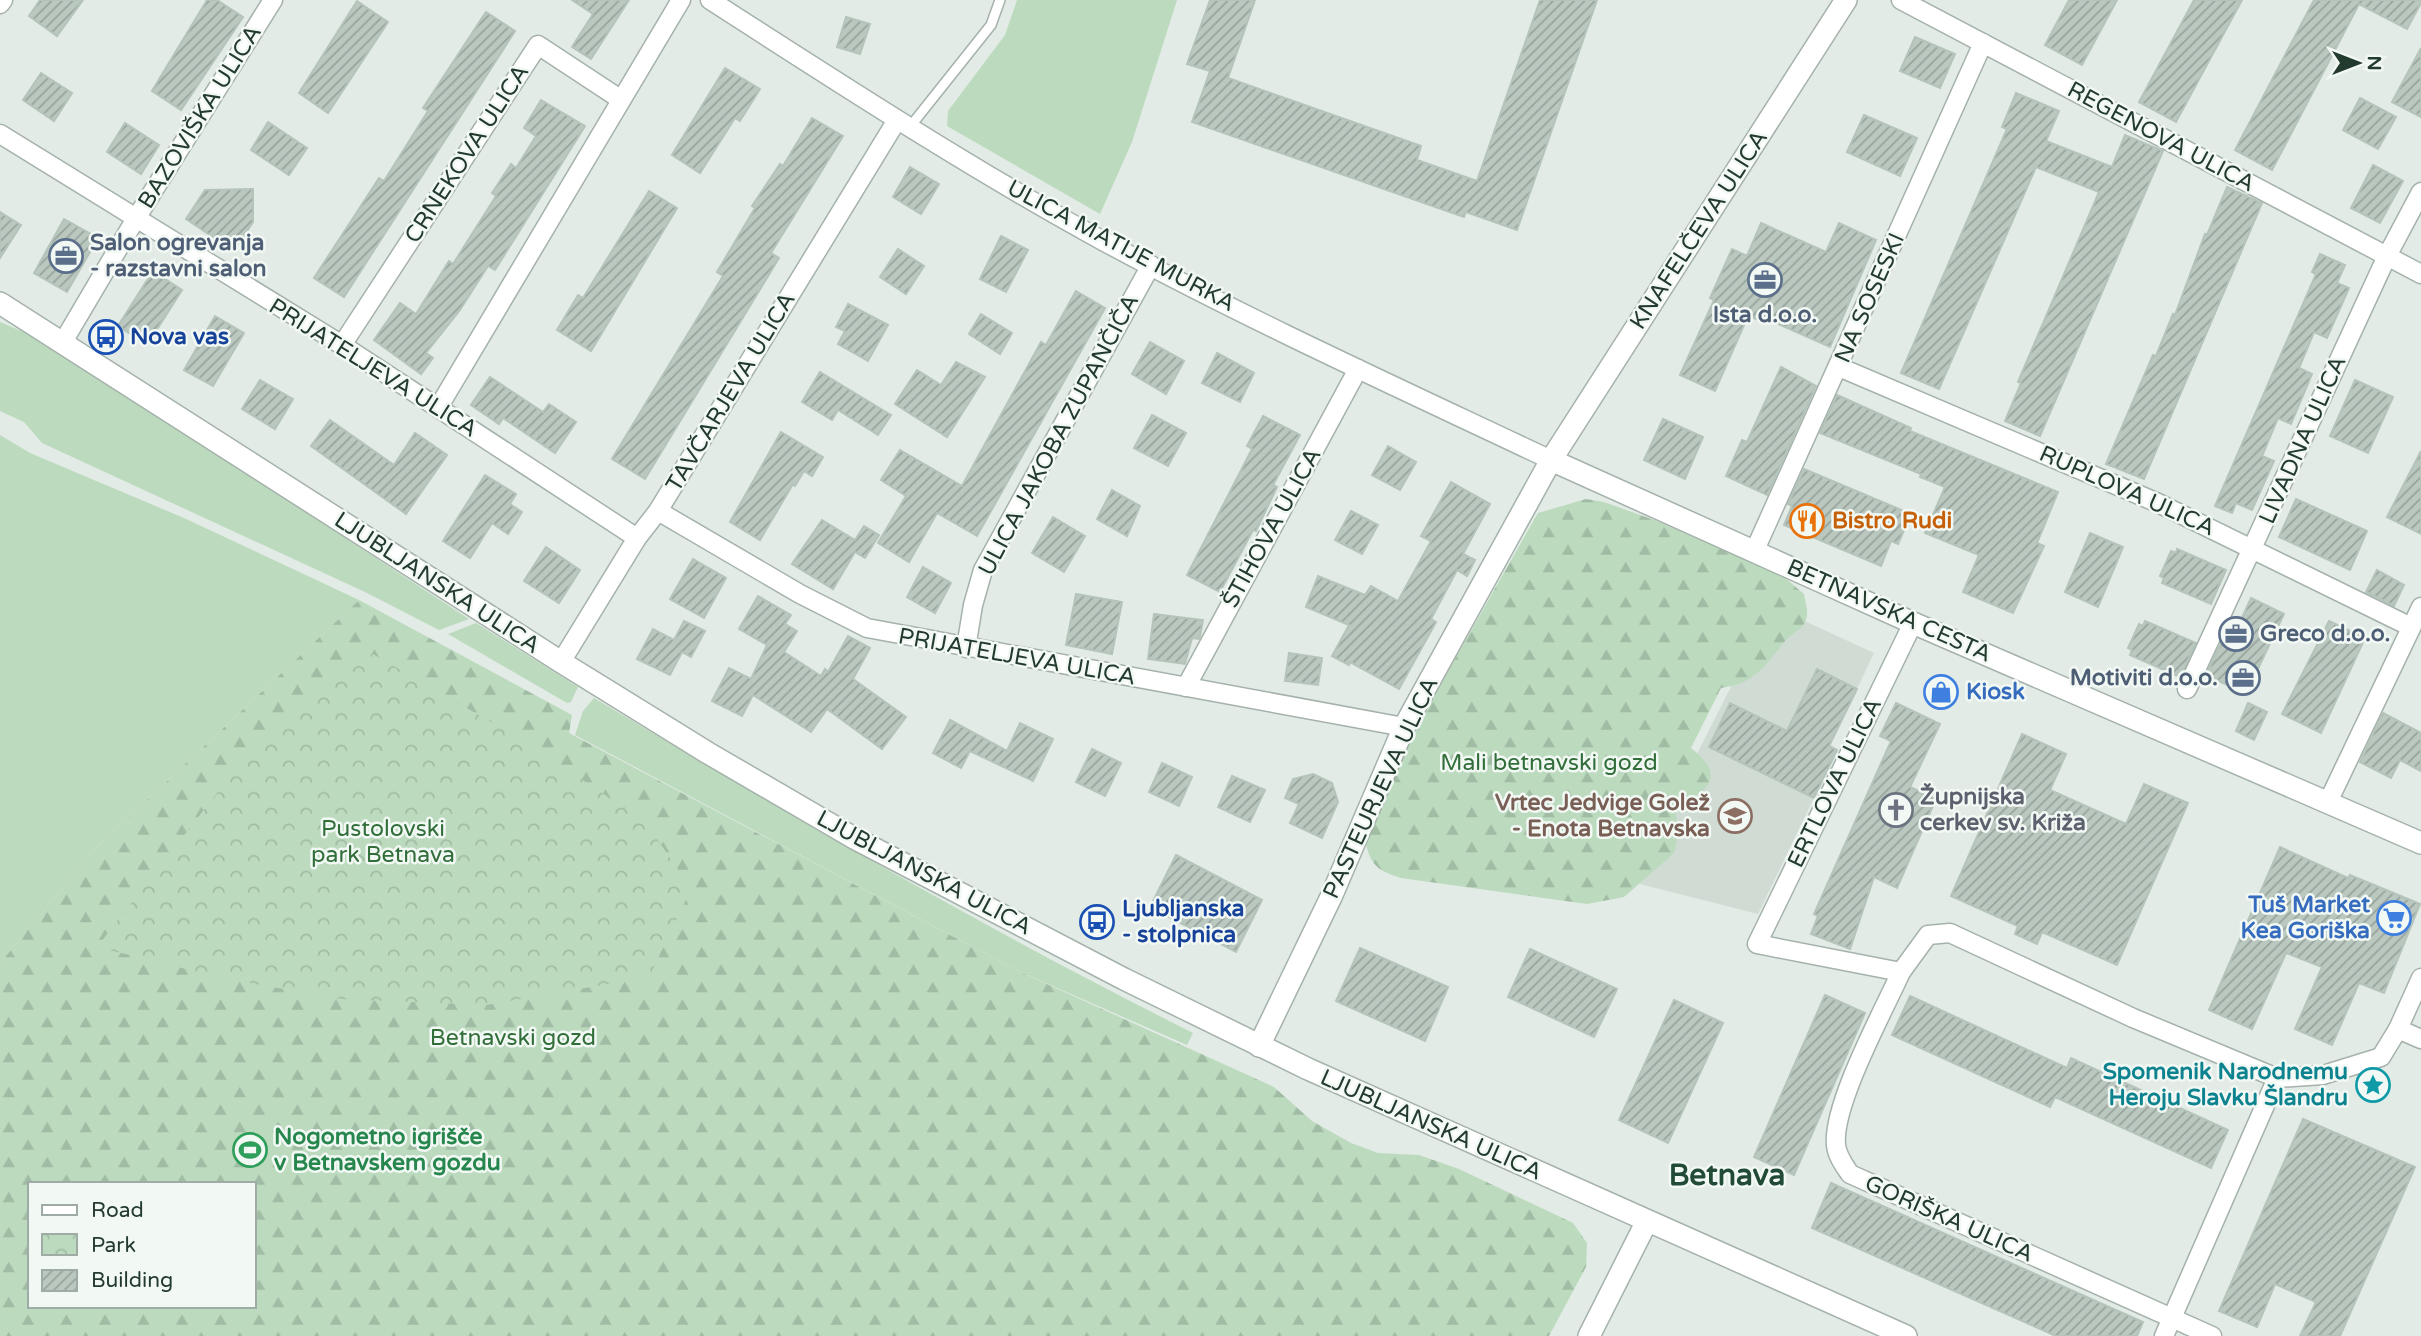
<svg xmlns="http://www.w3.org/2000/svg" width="2421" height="1336" font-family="'Varela Round',sans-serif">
  <defs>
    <pattern id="forest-firs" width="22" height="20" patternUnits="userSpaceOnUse" patternTransform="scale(1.75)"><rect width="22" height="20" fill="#bcdabe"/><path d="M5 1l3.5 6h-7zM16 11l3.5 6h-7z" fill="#a1bca4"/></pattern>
    <pattern id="park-crowns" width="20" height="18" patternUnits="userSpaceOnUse" patternTransform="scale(1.75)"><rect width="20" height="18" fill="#bcdabe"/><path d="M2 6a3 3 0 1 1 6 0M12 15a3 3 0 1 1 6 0" fill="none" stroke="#a1bca4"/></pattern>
    <pattern id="building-hatch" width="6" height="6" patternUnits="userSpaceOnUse" patternTransform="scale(1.75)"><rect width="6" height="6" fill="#bac8c0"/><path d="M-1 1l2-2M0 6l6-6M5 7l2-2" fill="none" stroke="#97a39c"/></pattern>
  </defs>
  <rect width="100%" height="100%" fill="#e2ebe5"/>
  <!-- built -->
  <path fill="#d0dbd3" d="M1772,606L1874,653L1830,746L1837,750L1758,914L1632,882Z"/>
  <!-- grass -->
  <g fill="#bcdabe">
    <path d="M1017,0H1177L1132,142L1100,214L947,126L948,111L1005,35Z"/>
    <path d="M0,322L33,336L107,382L469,619L439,630L365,592L42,443L24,422L0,411Z"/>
    <path d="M0,435L30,453L184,518L359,600L95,849L0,963Z"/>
    <path d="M476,623L578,687L571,702L567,703L448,634Z"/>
    <path d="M594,698C790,816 988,930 1193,1033L1187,1045L1016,970L575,735L583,711Z"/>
  </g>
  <!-- forest -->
  <g fill="url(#forest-firs)" fill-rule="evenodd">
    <path d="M1586,499L1604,502L1654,520L1778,572L1804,594C1805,601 1808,609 1807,616C1805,629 1793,632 1785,641C1765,666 1755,684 1721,688L1691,748C1729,779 1706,790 1675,809L1679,831L1674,853L1624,897L1587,904L1401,878C1380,871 1371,867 1366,844L1414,731L1538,513Z"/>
    <path d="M359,600L572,715L569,733L1016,970L1274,1087L1312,1121L1351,1143L1378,1153L1419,1155L1459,1169L1573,1223L1587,1243L1586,1267L1549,1336H0V963L95,849ZM30,1184H254V1306H30Z"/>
  </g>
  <!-- park -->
  <path fill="url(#park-crowns)" d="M373,654L515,736L645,821L691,889L649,977L486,1005L341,999L227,979L97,947L259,739Z"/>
  <!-- building -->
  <g fill="url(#building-hatch)" stroke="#b5c4ba" stroke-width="2">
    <path d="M40,0H83L57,36L29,16Z"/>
    <path d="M207,0H217L243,17L181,110L152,91Z"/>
    <path d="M572,0H629L591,59L572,47L593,14Z"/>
    <path d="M1210,0H1255L1228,78L1421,146L1417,160L1477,181L1540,0H1597L1517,230L1466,212L1464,217L1192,122L1210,71L1187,64Z"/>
    <path d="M2069,0H2117L2082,65L2045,45Z"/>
    <path d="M2194,0H2242L2176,122L2139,102Z"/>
    <path d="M2314,0H2421V3L2407,29L2359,4L2272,170L2235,150Z"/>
    <path d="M357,1L388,22L328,113L299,93Z"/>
    <path d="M486,12L515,31L344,297L314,278L379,178L384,181L428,111L423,108Z"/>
    <path d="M846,17L870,24L860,54L837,47Z"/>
    <path d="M1915,37L1955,54L1940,88L1900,71Z"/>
    <path d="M2421,48V117L2392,102Z"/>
    <path d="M725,68L760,89L740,121L735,118L700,173L672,155Z"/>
    <path d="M41,73L72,93L54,121L23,100Z"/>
    <path d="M2016,93L2059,111L2046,141L2112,167L2125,135L2163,151L2040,436L2005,421L2021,383L2018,382L2099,192L2036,167L1939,389L1901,373L2007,129L2002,127Z"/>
    <path d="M2360,98L2396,117L2378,149L2343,130Z"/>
    <path d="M541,100L585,126L495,270L488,266L460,310L426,353L433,358L421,374L374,340L400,303L416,314L449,261L453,264L496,196L492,193L511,164L516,168L536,136L524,128Z"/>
    <path d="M1864,115L1917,138L1900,176L1847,152Z"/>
    <path d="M812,118L843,136L771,253L779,258L645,479L612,459L723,276L717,272L755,208L752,206L780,164L783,166Z"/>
    <path d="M268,122L307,148L289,175L251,150Z"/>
    <path d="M125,123L159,145L141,174L107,152Z"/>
    <path d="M2373,165L2403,181L2380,223L2351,208Z"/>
    <path d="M910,167L939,184L921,214L893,197Z"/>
    <path d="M2227,187L2262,203L2144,479L2106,464L2153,355L2156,356L2173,314L2175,315L2205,234L2207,235Z"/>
    <path d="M253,189V222L234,251L186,219L205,190Z"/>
    <path d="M649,191L677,208L591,351L557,330L578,295L583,298Z"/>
    <path d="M0,212L21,225L0,258Z"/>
    <path d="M64,219L98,238L67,292L34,273Z"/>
    <path d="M1761,223L1826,252L1839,223L1876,240L1830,347L1758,315L1756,319L1748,316L1715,391L1680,375L1714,300L1710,298L1732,249L1747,256Z"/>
    <path d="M1001,236L1028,250L1006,292L980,279Z"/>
    <path d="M898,249L924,266L906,294L880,277Z"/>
    <path d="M2320,254L2345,265L2337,283L2349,288L2327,338L2314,332L2299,368L2312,374L2291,424L2278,418L2262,456L2274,461L2252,510L2236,503L2232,513L2215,506L2316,274L2312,272Z"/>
    <path d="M153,271L182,290L147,345L118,326Z"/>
    <path d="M1076,291L1105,308L977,536L937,513L909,562L878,543L906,496L881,480L900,450L962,486L1041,342L1046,345Z"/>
    <path d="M848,304L888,325L868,361L838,344L845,331L836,327Z"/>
    <path d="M981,314L1012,333L1000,354L969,334Z"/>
    <path d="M215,316L244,333L213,386L184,370Z"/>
    <path d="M1150,342L1184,361L1166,394L1132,374Z"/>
    <path d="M1217,353L1254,373L1240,402L1202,383Z"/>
    <path d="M956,362L985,377L947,437L895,404L917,370L941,385Z"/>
    <path d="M1781,367L1816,386L1767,495L1726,476L1742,440L1747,442Z"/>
    <path d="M820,372L891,415L878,435L838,410L832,420L802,402Z"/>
    <path d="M490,377L543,412L549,404L576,422L555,453L503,418L499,424L471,405Z"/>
    <path d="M260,380L293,399L275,429L242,409Z"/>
    <path d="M2355,380L2393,397L2368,453L2330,436Z"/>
    <path d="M1837,395L1911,428L1910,431L2058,492L2037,543L2044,546L2013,613L1963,592L1979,555L1925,533L1945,487L1920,477L1921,474L1820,433Z"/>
    <path d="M1152,415L1186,433L1168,466L1134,448Z"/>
    <path d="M1263,416L1300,435L1273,485L1277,487L1256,531L1253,530L1220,592L1187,575L1252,449L1247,446Z"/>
    <path d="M1663,419L1703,437L1685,479L1644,460Z"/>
    <path d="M330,420L394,465L415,433L447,455L406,514L311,446Z"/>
    <path d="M781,432L823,457L812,476L804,471L795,486L793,484L760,540L730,522Z"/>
    <path d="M1388,446L1416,462L1400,490L1372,475Z"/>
    <path d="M2421,451V534L2387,517Z"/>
    <path d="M1804,469L1911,514L1898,544L1891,541L1881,566L1784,525L1792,506L1788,504Z"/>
    <path d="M485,475L516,494L510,504L522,512L508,534L492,523L470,558L443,541Z"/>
    <path d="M1451,482L1490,504L1463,554L1475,560L1467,576L1457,570L1431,619L1436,622L1399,689L1350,662L1349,665L1332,656L1349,625L1306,607L1318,576L1365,595L1371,586L1398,601L1431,541L1421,536Z"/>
    <path d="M1112,490L1140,506L1127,536L1097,519Z"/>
    <path d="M2296,499L2367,531L2350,570L2279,537Z"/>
    <path d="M1351,511L1378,525L1362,554L1335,540Z"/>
    <path d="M1053,517L1085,536L1064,572L1032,553Z"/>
    <path d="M822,520L855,540L864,526L879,535L865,558L855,552L833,589L792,564Z"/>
    <path d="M2090,533L2123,547L2098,607L2065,592Z"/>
    <path d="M546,547L580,570L559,603L524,581Z"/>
    <path d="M2177,549L2226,570L2211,604L2162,583L2164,578L2160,576L2171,551L2176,553Z"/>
    <path d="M693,559L726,578L704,618L670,599Z"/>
    <path d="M923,567L951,583L935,613L907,597Z"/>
    <path d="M2377,570L2404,585L2394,606L2366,592Z"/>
    <path d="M1076,594L1122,602L1112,654L1066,645Z"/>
    <path d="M758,596L791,615L785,624L797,631L784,652L821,676L825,669L828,672L848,636L870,648L853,679L906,717L882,749L827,709L811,732L753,695L742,716L712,701L729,668L751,679L767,645L739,629Z"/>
    <path d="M2251,598L2284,614L2246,694L2206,675L2223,639L2231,642Z"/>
    <path d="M1154,614L1203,620L1200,636L1199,639L1192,638L1185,664L1148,659Z"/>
    <path d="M684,621L705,631L691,657L682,652L670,675L637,659L653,629L674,640Z"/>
    <path d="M2145,621L2196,643L2180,677L2130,655L2132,650L2128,648L2139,624L2143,626Z"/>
    <path d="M2329,621L2365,638L2321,733L2282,714Z"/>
    <path d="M1289,653L1322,658L1318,685L1285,681Z"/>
    <path d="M1817,669L1857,689L1829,746L1837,750L1814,798L1709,747L1730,703L1787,731Z"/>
    <path d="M1896,703L1940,724L1910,787L1936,799L1897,888L1874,877L1850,949L1811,934L1818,916L1814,914L1891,741L1880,736Z"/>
    <path d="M2248,703L2267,712L2254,740L2236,731Z"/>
    <path d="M2383,713L2421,733V771L2400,760L2391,778L2360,762Z"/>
    <path d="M950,720L1007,751L1020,723L1053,739L1033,781L970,751L961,768L933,753Z"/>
    <path d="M2022,734L2066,754L2050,790L2126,824L2144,784L2188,803L2117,965L2042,932L2037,944L2015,934L2018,926L1951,896Z"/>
    <path d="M1092,749L1121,763L1105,796L1076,782Z"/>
    <path d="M1162,763L1192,777L1179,806L1149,792Z"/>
    <path d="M1313,774L1332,783L1338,802L1322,838L1290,823L1299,804L1285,798L1293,779Z"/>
    <path d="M1232,776L1265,790L1250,822L1218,807Z"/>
    <path d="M2280,847L2348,878L2350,875L2420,904L2384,993L2359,983L2332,1045L2295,1029L2322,967L2286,953L2252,1029L2209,1010Z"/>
    <path d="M1176,855L1262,900L1236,952L1150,907Z"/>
    <path d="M1360,948L1448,987L1425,1041L1336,1001Z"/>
    <path d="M1530,949L1617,989L1594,1037L1508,997Z"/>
    <path d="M1825,995L1865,1013L1794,1175L1754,1157Z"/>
    <path d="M1910,996L2067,1068L2071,1058L2228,1130L2211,1168L2055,1097L2050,1107L1892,1035Z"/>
    <path d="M1674,1000L1723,1023L1668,1143L1619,1120Z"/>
    <path d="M2303,1119L2415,1167L2340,1336H2300L2316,1302L2275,1284L2257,1327L2219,1311Z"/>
    <path d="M1831,1183L2143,1322L2137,1336H2056L1812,1228Z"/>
  </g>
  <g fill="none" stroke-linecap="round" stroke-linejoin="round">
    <!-- service casing -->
    <g stroke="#a5b2ab" stroke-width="12">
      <path id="service" d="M909,128L991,25L1000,0"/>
    </g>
    <!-- minor casing -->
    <g stroke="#a5b2ab" stroke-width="21">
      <g id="minor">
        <path d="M710,0C839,83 968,167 1103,241C1249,320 1401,389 1551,460"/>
        <path d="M1901,0L2421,274"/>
        <path d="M0,4L3,0"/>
        <path d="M0,134L342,345L637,538"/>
        <path d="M63,342L135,220L273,0"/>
        <path d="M342,345L538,45L620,99"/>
        <path d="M1839,367L2158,503L2411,627"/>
        <path d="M438,408L681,0"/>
        <path d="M658,511L800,594L867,628L1404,727"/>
        <path d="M1754,552L1983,43"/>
        <path d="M1913,623L1757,944L1901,972L1928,935L1950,933L2133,1018L2277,1078L2323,1075L2381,1057L2398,1029L2421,1039"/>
        <path d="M966,648L973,605L983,570L1151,265"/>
        <path d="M561,662L637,538L658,511L897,120"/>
        <path d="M1186,687L1358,369"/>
        <path d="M2187,689L2387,256L2421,192"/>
        <path d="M2328,802L2421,607"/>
        <path d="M1901,972C1883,1012 1832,1105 1836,1145C1837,1156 1844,1165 1850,1174L2212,1336"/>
        <path d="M2398,1029L2421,978"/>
        <path d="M2164,1336L2277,1078"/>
      </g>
    </g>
    <!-- tertiary casing -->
    <g stroke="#a5b2ab" stroke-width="24">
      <g id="tertiary">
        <path d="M0,303L561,662L708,753L854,838L1124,979L1308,1069L1906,1336"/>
        <path d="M1551,460L1913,623L2421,843"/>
        <path d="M1259,1046L1331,897L1404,727L1551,460L1846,0"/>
        <path d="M1589,1336L1646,1223"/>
      </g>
    </g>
    <!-- service -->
    <use href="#service" stroke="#fff" stroke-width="9"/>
    <!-- minor -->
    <use href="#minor" stroke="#fff" stroke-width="18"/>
    <!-- tertiary -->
    <use href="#tertiary" stroke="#fff" stroke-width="21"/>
  </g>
  <!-- icons -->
  <defs>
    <g id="office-ring" transform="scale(1.75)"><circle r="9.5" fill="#f2f8f4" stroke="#5c6f8a" stroke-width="1.5"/><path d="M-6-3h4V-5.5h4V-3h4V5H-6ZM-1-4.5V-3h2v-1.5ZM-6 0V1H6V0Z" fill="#5c6f8a"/></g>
    <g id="bus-ring" transform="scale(1.75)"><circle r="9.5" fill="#f2f8f4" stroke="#1a4fb4" stroke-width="1.5"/><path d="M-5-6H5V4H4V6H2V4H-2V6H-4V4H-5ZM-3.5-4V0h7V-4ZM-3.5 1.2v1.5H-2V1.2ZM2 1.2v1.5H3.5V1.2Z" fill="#1a4fb4"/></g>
    <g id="restaurant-ring" transform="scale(1.75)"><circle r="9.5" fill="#f2f8f4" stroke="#e8710a" stroke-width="1.5"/><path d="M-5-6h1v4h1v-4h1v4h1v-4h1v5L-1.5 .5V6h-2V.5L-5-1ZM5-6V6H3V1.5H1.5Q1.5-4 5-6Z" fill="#e8710a"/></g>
    <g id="shop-ring" transform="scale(1.75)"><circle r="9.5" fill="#f2f8f4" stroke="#3f7fe0" stroke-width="1.5"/><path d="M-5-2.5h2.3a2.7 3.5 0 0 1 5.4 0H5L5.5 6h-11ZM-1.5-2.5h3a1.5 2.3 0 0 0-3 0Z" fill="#3f7fe0"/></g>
    <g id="church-ring" transform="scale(1.75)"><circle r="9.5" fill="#f2f8f4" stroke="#6b7280" stroke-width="1.5"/><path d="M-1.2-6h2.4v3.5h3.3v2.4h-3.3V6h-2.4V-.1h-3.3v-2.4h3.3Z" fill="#6b7280"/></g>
    <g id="school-ring" transform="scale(1.75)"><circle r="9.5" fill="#f2f8f4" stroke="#8d6e63" stroke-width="1.5"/><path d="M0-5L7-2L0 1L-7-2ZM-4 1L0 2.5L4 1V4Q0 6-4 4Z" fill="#8d6e63"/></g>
    <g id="supermarket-ring" transform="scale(1.75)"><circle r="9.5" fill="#f2f8f4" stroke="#3f7fe0" stroke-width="1.5"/><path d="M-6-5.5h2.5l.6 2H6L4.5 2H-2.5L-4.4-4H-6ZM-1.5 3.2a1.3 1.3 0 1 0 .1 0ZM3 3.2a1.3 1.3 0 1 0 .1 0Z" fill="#3f7fe0"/></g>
    <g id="sight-ring" transform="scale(1.75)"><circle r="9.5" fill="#f2f8f4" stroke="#0f9aa8" stroke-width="1.5"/><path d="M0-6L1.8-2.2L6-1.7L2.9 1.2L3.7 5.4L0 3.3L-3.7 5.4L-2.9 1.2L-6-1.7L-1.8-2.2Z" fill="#0f9aa8"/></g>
    <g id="stadium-ring" transform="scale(1.75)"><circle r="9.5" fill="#f2f8f4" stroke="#2e9e5b" stroke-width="1.5"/><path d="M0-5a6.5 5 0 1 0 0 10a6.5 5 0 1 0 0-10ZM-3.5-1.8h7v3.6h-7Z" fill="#2e9e5b"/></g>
  </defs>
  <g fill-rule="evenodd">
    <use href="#office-ring" x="66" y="256"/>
    <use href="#office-ring" x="1765" y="280"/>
    <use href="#bus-ring" x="106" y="337"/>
    <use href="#restaurant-ring" x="1807" y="521"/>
    <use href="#office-ring" x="2236" y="634"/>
    <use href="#office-ring" x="2243" y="678"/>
    <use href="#shop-ring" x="1941" y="692"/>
    <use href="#church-ring" x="1896" y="810"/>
    <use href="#school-ring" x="1735" y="816"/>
    <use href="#supermarket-ring" x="2394" y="918"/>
    <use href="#bus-ring" x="1097" y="922"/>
    <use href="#sight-ring" x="2373" y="1085"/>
    <use href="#stadium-ring" x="250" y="1150"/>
  </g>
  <g text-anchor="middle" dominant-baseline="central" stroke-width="5" stroke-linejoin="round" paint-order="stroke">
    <!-- street labels -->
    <g font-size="23" fill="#233a2f" stroke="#f2f8f4">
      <text transform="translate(200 117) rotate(-58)">BAZOVIŠKA ULICA</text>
      <text transform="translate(2161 137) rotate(28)">REGENOVA ULICA</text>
      <text transform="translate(467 154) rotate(-57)">CRNEKOVA ULICA</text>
      <text transform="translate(1699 230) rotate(-57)">KNAFELČEVA ULICA</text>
      <text transform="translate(1121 246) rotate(28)">ULICA MATIJE MURKA</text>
      <text transform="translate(1870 298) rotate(-66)">NA SOSESKI</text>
      <text transform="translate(373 368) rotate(32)">PRIJATELJEVA ULICA</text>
      <text transform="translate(731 392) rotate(-59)">TAVČARJEVA ULICA</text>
      <text transform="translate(1059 435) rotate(-62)">ULICA JAKOBA ZUPANČIČA</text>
      <text transform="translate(2303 440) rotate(-66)">LIVADNA ULICA</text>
      <text transform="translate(2127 491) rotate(24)">RUPLOVA ULICA</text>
      <text transform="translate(1272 528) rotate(-61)">ŠTIHOVA ULICA</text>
      <text transform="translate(437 583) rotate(33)">LJUBLJANSKA ULICA</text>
      <text transform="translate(1889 611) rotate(24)">BETNAVSKA CESTA</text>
      <text transform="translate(1017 657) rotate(10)">PRIJATELJEVA ULICA</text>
      <text transform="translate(1835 783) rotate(-64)">ERTLOVA ULICA</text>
      <text transform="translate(1381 788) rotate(-65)">PASTEURJEVA ULICA</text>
      <text transform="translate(924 873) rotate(28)">LJUBLJANSKA ULICA</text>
      <text transform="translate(1431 1125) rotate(24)">LJUBLJANSKA ULICA</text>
      <text transform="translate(1949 1219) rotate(24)">GORIŠKA ULICA</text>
    </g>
    <!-- service labels -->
    <g font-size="23" font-weight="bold" fill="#4e5e75" stroke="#f2f8f4" text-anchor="start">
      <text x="90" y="243">Salon ogrevanja<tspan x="90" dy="26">- razstavni salon</tspan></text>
      <text x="1765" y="315" text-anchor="middle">Ista d.o.o.</text>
      <text x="2260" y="634">Greco d.o.o.</text>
      <text x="2218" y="678" text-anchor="end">Motiviti d.o.o.</text>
    </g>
    <!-- transit labels -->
    <g font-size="23" font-weight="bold" fill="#164399" stroke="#f2f8f4" text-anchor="start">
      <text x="130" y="337">Nova vas</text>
      <text x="1122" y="909">Ljubljanska<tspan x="1122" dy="26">- stolpnica</tspan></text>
    </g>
    <!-- food labels -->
    <g font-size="23" font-weight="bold" fill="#c56008" stroke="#f2f8f4" text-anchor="start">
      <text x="1832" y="521">Bistro Rudi</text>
    </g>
    <!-- shop labels -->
    <g font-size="23" font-weight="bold" fill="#366cbe" stroke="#f2f8f4" text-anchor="start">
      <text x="1966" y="692">Kiosk</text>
      <text x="2370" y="905" text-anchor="end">Tuš Market<tspan x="2370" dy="26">Kea Goriška</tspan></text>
    </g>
    <!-- park labels -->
    <g font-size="23" fill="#316e3a" stroke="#f2f8f4">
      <text x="1549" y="763">Mali betnavski gozd</text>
      <text x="383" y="829">Pustolovski<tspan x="383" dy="26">park Betnava</tspan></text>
      <text x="513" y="1038">Betnavski gozd</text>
    </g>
    <!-- worship labels -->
    <g font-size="23" font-weight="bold" fill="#5b616d" stroke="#f2f8f4" text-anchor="start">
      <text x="1920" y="797">Župnijska<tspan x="1920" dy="26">cerkev sv. Križa</tspan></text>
    </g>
    <!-- education labels -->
    <g font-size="23" font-weight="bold" fill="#785e54" stroke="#f2f8f4" text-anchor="end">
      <text x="1710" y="803">Vrtec Jedvige Golež<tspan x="1710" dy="26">- Enota Betnavska</tspan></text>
    </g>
    <!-- culture labels -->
    <g font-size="23" font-weight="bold" fill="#0d838f" stroke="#f2f8f4" text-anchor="end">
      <text x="2348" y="1072">Spomenik Narodnemu<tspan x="2348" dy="26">Heroju Slavku Šlandru</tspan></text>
    </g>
    <!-- leisure labels -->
    <g font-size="23" font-weight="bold" fill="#27864d" stroke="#f2f8f4" text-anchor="start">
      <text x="274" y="1137">Nogometno igrišče<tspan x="274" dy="26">v Betnavskem gozdu</tspan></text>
    </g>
    <!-- district labels -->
    <g font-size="30" font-weight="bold" fill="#214b37" stroke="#f2f8f4">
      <text x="1727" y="1175">Betnava</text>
    </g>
  </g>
  <!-- legend -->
  <rect x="28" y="1182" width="228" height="126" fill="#f2f8f4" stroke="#9faca5" stroke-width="2"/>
  <rect x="42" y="1205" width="35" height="10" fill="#ffffff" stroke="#9faca5" stroke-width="2"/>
  <text x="91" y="1217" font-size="21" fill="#233a2f">Road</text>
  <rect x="42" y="1234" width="35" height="21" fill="url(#park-crowns)" stroke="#9faca5" stroke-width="2"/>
  <text x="91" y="1252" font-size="21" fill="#233a2f">Park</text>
  <rect x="42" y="1270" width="35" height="21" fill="url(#building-hatch)" stroke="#9faca5" stroke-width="2"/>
  <text x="91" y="1287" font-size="21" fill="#233a2f">Building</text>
  <!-- north arrow -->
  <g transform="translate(2358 63) rotate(90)" stroke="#f2f8f4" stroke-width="5" paint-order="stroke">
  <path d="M0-5L12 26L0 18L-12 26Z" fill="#233a2f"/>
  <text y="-10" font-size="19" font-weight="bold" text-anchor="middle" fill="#233a2f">N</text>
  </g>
</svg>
